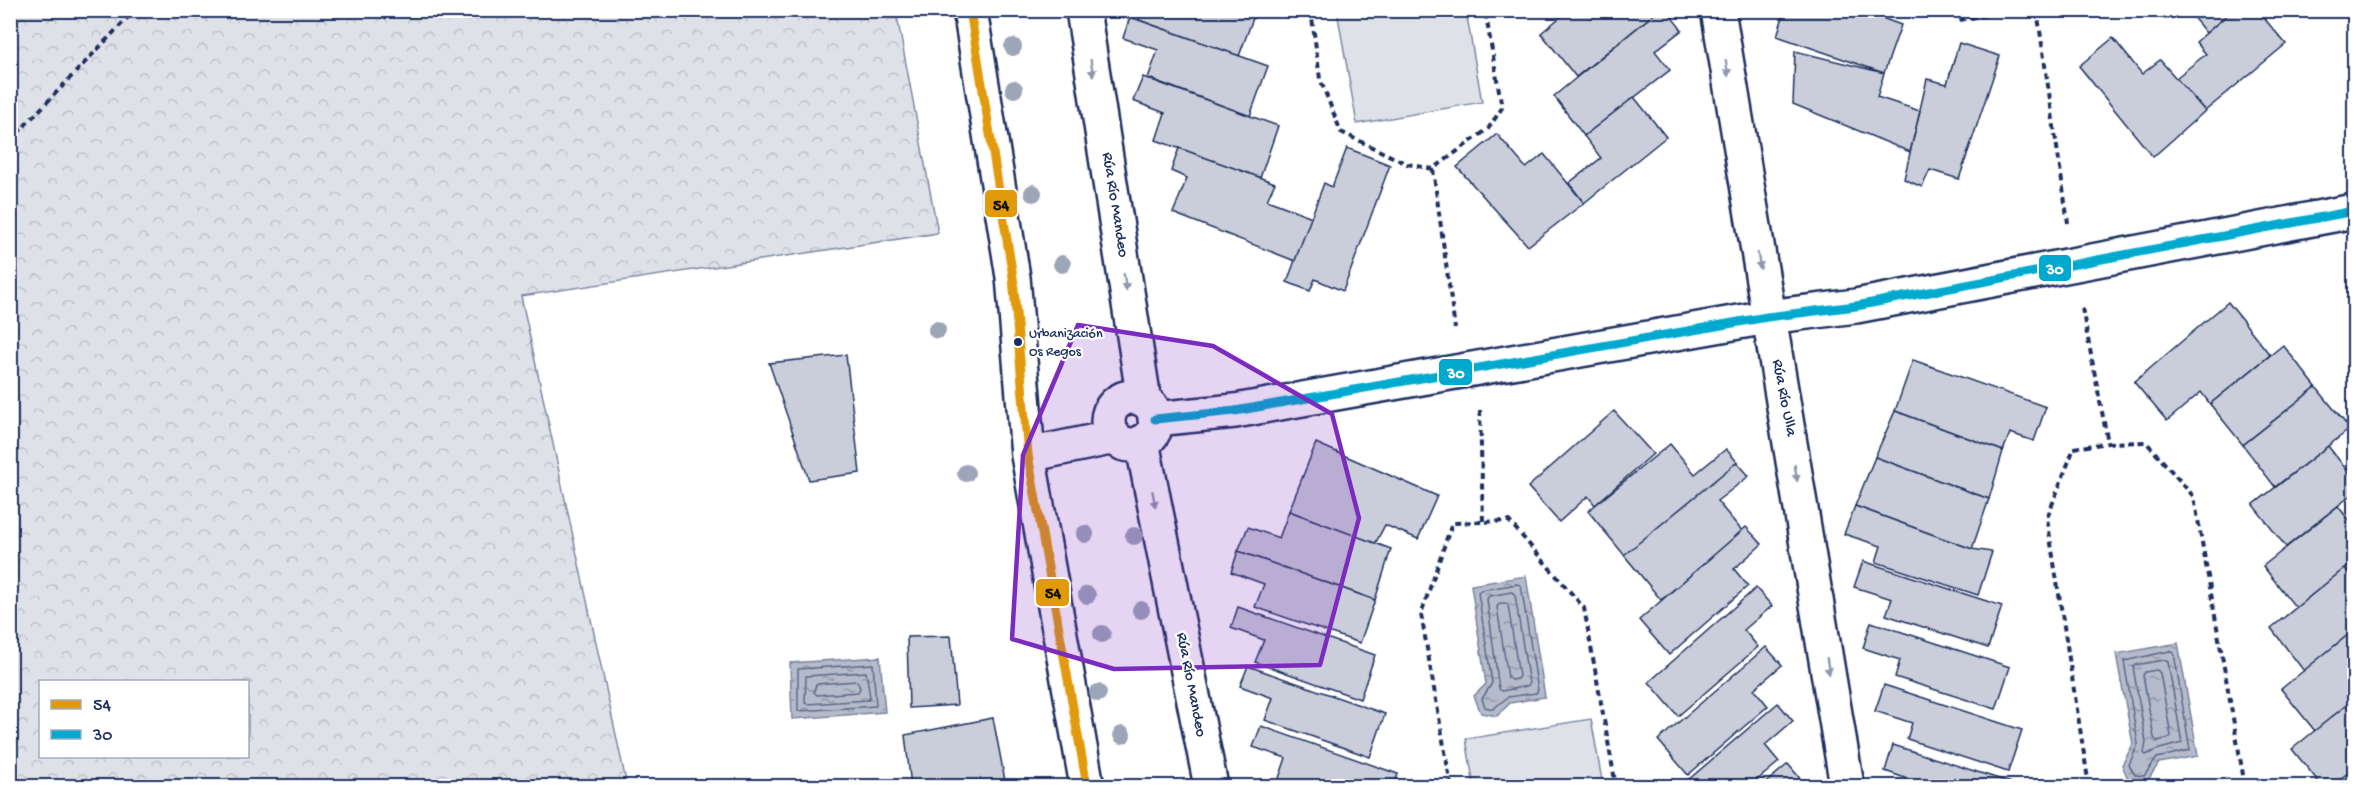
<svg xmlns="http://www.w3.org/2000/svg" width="2365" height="797" font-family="'Gochi Hand',sans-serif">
  <defs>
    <pattern id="forest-crowns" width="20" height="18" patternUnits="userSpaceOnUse" patternTransform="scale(1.5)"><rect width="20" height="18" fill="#dee1e7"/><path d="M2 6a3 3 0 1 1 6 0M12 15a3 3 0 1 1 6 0" fill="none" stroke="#bec1c9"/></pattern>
    <pattern id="water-ripples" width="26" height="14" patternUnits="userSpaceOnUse" patternTransform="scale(1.5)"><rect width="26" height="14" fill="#b5bbca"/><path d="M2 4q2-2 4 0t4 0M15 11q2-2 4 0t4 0" fill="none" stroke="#9298a7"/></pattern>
  </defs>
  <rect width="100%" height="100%" fill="#fff"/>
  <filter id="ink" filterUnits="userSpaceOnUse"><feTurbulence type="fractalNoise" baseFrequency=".0167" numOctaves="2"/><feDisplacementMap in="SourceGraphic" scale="12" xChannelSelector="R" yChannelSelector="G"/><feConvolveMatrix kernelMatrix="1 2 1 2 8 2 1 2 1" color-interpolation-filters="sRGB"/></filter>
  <g filter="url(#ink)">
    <!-- forest -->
    <path fill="url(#forest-crowns)" stroke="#7c88a2" stroke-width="1.5" fill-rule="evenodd" d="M20,10L896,11L938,233L521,296L627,786H11L10,19ZM40,682H248V756H40Z"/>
    <!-- pitch -->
    <g fill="#dee1e7" stroke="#7c88a2" stroke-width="1.5">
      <path d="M1337,11H1466L1482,102L1357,124Z"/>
      <path d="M1591,719L1603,786H1474L1466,739Z"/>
    </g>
    <!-- water -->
    <g fill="url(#water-ripples)" stroke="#77839f" stroke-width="1.5">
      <path d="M1526,576L1545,697L1510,703L1497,716L1481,713L1474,696L1486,684L1471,585Z"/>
      <path d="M2178,643L2198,756L2159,763L2146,783L2129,781L2122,765L2133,744L2116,654Z"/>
      <path d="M880,657L885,712L792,719L790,663Z"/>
    </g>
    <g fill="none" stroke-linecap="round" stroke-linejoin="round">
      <!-- shore -->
      <g stroke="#596789" stroke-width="1.5">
        <path d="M1518,584L1521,586L1538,690L1536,693L1508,697L1493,709L1485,707L1482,699L1492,683L1478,592L1481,590Z"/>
        <path d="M1512,592L1515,595L1529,684L1527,686L1502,691L1499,689L1487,599L1489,596Z"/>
        <path d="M1500,603H1505L1508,605L1519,676L1517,679L1511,680L1508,678L1497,607Z"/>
        <path d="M2170,651L2174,653L2190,750L2157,758L2144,776L2135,775L2129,765L2138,744L2124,661Z"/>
        <path d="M2164,660L2168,662L2182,743L2156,750L2146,755L2144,753L2146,742L2133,667L2135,665Z"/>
        <path d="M873,664L876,706L798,711V669Z"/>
        <path d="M2157,670L2160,673L2171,736L2169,738L2157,741L2154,738L2143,675L2145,672Z"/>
        <path d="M866,672L870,697L868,700L808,704L805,703L806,676Z"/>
        <path d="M857,681L860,688L858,692L817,695L814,692L816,684Z"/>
      </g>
    </g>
    <!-- building -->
    <g fill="#caceda" stroke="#1b2f5e" stroke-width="1.5">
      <path d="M1142,10H1256L1239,56L1139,20Z"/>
      <path d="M1569,10H1659L1576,77L1541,33Z"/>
      <path d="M1659,10H1666L1682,30L1655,51L1670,70L1584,136L1554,96Z"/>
      <path d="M1785,10H1860L1901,25L1884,73L1777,36Z"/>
      <path d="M2187,10H2233L2206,33Z"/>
      <path d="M2233,10H2257L2286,44L2205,111L2176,78L2206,54L2196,42Z"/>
      <path d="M1130,17L1268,66L1250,116L1148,78L1158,50L1123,38Z"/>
      <path d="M2113,38L2142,74L2160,60L2205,111L2153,157L2079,66Z"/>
      <path d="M1959,43L2000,56L1959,179L1930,170L1922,187L1904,179L1927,79L1947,84Z"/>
      <path d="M1795,51L1884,73L1877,97L1920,111L1910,152L1793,104Z"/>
      <path d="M1143,77L1278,126L1260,178L1156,140L1165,113L1133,101Z"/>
      <path d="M1634,97L1666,137L1584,203L1569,183L1601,158L1584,136Z"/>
      <path d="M1497,134L1526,168L1544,154L1584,203L1528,246L1457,167Z"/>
      <path d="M1179,148L1275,183L1267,200L1312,217L1295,261L1173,213L1187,178L1171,171Z"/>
      <path d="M1347,148L1390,165L1343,291L1315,279L1310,291L1287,282L1324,183L1332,187Z"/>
      <path d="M2228,302L2270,355L2210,404L2201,392L2167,421L2134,382Z"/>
      <path d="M2283,345L2316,387L2243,445L2210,404Z"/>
      <path d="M846,355L860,473L809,480L769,363Z"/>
      <path d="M1913,360L2046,407L2034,441L2010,433L2003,451L1895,411Z"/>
      <path d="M2316,387L2350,429L2275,487L2243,445Z"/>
      <path d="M1614,411L1653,454L1595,505L1588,496L1559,522L1528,487Z"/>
      <path d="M1895,411L2003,451L1989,499L1875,457Z"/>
      <path d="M1316,443L1437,496L1418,539L1385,525L1375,544L1289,511Z"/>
      <path d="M1670,444L1695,474L1726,449L1738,463L1625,556L1588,511Z"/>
      <path d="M2328,446L2354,479V493L2286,547L2253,505Z"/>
      <path d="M1875,457L1989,499L1972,549L1855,506Z"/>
      <path d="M1737,462L1749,476L1717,501L1743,532L1661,600L1624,555Z"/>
      <path d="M1855,506L1972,549L1992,552L1978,595L1876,562L1881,546L1844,534Z"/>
      <path d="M2338,506L2354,527V561L2296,608L2263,566Z"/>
      <path d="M1289,511L1391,549L1375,600L1238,551L1248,527L1279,538Z"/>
      <path d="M1746,527L1762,544L1734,569L1748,586L1669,655L1639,620Z"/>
      <path d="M1238,551L1375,600L1360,643L1255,607L1264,584L1231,572Z"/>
      <path d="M1863,561L2002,606L1988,648L1886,615L1892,599L1854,587Z"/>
      <path d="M2345,568L2354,580V630L2304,671L2271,628Z"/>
      <path d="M1756,588L1772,606L1744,630L1758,647L1678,716L1649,682Z"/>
      <path d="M1238,607L1375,655L1360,699L1255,662L1264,640L1231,628Z"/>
      <path d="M1871,622L2010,667L1996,709L1895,677L1900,660L1863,648Z"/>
      <path d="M2354,630V699L2315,731L2281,689Z"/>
      <path d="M951,636L957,705L909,708L907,637Z"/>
      <path d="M1766,647L1782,665L1754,689L1768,706L1688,775L1658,740Z"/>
      <path d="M1248,666L1385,714L1370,757L1265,720L1273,698L1240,686Z"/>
      <path d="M1884,685L2022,730L2008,772L1907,739L1912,723L1875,711Z"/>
      <path d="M2354,699V768L2332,786H2322L2292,749Z"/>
      <path d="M1778,703L1793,721L1765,745L1779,762L1750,786H1681Z"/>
      <path d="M993,718L1006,786H911L905,735Z"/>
      <path d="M1261,726L1398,774L1394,786H1294L1278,781L1286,758L1253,747Z"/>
      <path d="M1893,745L2021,786H1921L1922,784L1885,771Z"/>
      <path d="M1788,764L1803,782L1798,786H1762Z"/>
      <path d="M2354,768V786H2332Z"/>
    </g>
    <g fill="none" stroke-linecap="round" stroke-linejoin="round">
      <!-- street casing -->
      <g stroke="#1b2f5e" stroke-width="38">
        <g id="street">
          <path d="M1083,10L1144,400"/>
          <path d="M1718,10L1847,786"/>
          <circle cx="1132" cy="421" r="24"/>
          <path d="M1155,419L1235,411L1767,317L1856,306L2354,211"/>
          <path d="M1142,442L1211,786"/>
          <path d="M1028,455L1115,437"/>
        </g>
      </g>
      <!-- secondary casing -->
      <g stroke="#1b2f5e" stroke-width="38">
        <path id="secondary" d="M970,10L1013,277L1028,455L1087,786"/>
      </g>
      <!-- path -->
      <g stroke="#1b2f5e" stroke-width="4" stroke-dasharray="6 4.5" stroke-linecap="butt">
        <path d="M1311,10L1320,79L1341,132L1407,164L1433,169L1488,129L1502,108L1485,10"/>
        <path d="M1957,10L1959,20L2017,10"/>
        <path d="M2037,10L2068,223"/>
        <path d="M10,141L135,10"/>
        <path d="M1433,169L1455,329"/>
        <path d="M2082,308L2108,443L2146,442L2194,497L2245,786"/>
        <path d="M1480,410L1483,521"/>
        <path d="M1451,786L1421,614L1452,523L1509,521L1584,608L1616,786"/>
        <path d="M2089,786L2047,518L2074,448L2108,443"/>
      </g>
      <!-- street -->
      <use href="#street" stroke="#fff" stroke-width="33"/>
      <!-- secondary -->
      <use href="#secondary" stroke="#fff" stroke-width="33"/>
      <!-- bus-1 casing -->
      <g stroke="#fff" stroke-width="14">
        <path id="bus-1" d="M970,10L1013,277L1028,455L1087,786"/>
      </g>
      <!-- bus-2 casing -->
      <g stroke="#fff" stroke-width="14">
        <path id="bus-2" d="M1155,419L1235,411L1767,317L1856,306L2354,211"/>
      </g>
      <!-- bus-1 -->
      <use href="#bus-1" stroke="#e19a09" stroke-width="9"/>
      <!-- bus-2 -->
      <use href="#bus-2" stroke="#00a9ce" stroke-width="9"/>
    </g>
    <!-- trees -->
    <g fill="#9da5b9">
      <circle cx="1013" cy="47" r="9"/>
      <circle cx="1014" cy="89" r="9"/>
      <circle cx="1033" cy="193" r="9"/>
      <circle cx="1062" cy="264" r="9"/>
      <circle cx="937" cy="330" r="9"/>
      <circle cx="966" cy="473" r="9"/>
      <circle cx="1085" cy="534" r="9"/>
      <circle cx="1134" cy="536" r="9"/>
      <circle cx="1087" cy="595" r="9"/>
      <circle cx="1141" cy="610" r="9"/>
      <circle cx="1102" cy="634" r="9"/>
      <circle cx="1098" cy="693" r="9"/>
      <circle cx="1122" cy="735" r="9"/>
    </g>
    <!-- one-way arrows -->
    <defs><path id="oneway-solid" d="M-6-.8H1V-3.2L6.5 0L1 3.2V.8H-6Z" transform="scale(1.5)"/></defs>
    <g fill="#8d97ae">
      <use href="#oneway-solid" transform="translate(1092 68) rotate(81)"/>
      <use href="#oneway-solid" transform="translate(1727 68) rotate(81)"/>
      <use href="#oneway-solid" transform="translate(1759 261) rotate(81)"/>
      <use href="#oneway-solid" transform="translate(1125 282) rotate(81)"/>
      <use href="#oneway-solid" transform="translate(1796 473) rotate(81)"/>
      <use href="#oneway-solid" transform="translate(1154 499) rotate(79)"/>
      <use href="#oneway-solid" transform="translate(1828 666) rotate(81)"/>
    </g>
  </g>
  <!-- marked area -->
  <path fill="#7b2cbf" fill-opacity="0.2" stroke="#7b2cbf" stroke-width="4.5" stroke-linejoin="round" d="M1078,325L1213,346L1332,414L1359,518L1320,665L1114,669L1012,639L1023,455Z"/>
  <!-- markers -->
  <circle fill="#1b2f5e" stroke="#fff" stroke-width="2" cx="1018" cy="342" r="5"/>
  <g text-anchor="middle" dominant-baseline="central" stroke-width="4.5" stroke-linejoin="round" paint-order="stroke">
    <!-- bus labels -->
    <g font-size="14" fill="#1b2f5e" stroke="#fff" text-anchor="start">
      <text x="1029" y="334">Urbanización<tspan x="1029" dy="18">Os Regos</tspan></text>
    </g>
    <!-- street labels -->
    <g font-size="16" fill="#1b2f5e" stroke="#fff">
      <text transform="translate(1114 205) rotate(81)">Rúa Río Mandeo</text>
      <text transform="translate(1783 398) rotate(79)">Rúa Río Ulla</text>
      <text transform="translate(1190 685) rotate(79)">Rúa Río Mandeo</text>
    </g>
  </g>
  <g stroke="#fff" stroke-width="2">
    <rect x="984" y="189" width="34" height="29" rx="6" fill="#e19a09"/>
    <rect x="2038" y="254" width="34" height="28" rx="6" fill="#00a9ce"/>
    <rect x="1438" y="358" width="35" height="28" rx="6" fill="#00a9ce"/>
    <rect x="1035" y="578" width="35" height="29" rx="6" fill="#e19a09"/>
  </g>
  <g font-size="16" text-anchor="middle" font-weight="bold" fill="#fff">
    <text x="2055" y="274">30</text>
    <text x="1456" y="378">30</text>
  </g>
  <g font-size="16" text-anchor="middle" font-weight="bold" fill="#111">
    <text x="1001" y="210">54</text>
    <text x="1053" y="598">54</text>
  </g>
  <!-- margin -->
  <rect width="2365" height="797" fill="none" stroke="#fff" stroke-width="36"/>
  <rect x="18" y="18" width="2329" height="761" fill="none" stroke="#1b2f5e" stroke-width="2" filter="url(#ink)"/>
  <!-- legend -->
  <rect x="39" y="680" width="210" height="78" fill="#ffffff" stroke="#a4acbf" stroke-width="1.5"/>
  <rect x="51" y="700" width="30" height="9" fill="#e19a09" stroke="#a4acbf" stroke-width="1.5"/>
  <text x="93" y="710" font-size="18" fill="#1b2f5e">54</text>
  <rect x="51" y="730" width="30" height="9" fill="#00a9ce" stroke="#a4acbf" stroke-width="1.5"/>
  <text x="93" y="740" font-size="18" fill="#1b2f5e">30</text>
</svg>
